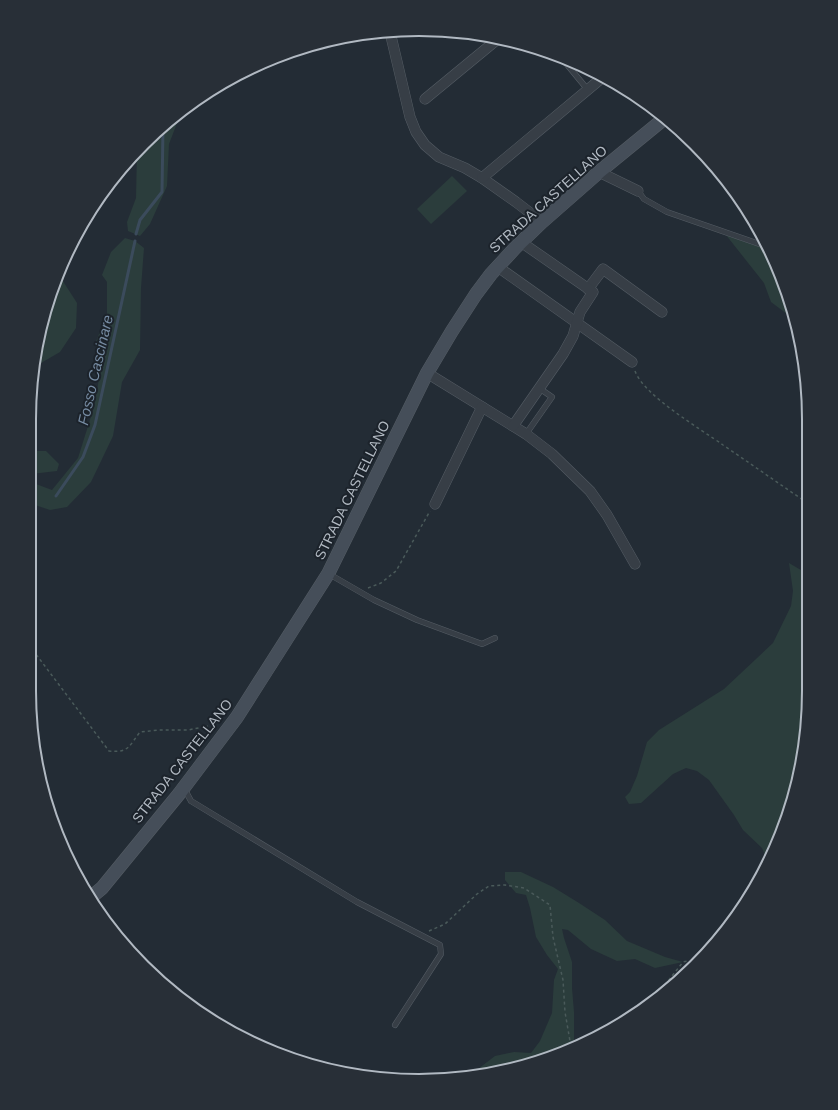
<svg xmlns="http://www.w3.org/2000/svg" width="838" height="1110" font-family="Helvetica,sans-serif">
  <rect width="100%" height="100%" fill="#232c35"/>
  <!-- green -->
  <g fill="#2b3d3c">
    <path d="M207,92L196,104L179,118L169,144L167,186L150,224L140,236L128,231L127,222L136,198L137,151L143,143L202,95Z"/>
    <path d="M452,176L467,191L431,224L417,209Z"/>
    <path d="M726,235L766,249L788,293L793,314H787L771,302L764,283Z"/>
    <path d="M125,238L135,241L144,248L141,288L140,350L122,382L113,436L91,482L67,507L50,510L32,504L30,505V492L36,484L52,490L78,458L94,407L102,362L95,344L107,314V282L102,275L111,252Z"/>
    <path d="M59,275L77,303L76,328L60,352L41,363L35,360L42,318Z"/>
    <path d="M30,451H46L59,464L57,471L31,474L30,473Z"/>
    <path d="M789,563L806,573V742L779,840L768,862L762,848L743,830L734,815L709,780L697,771L686,768L673,774L641,803L629,804L625,797L630,792L637,776L647,742L659,730L724,689L773,643L791,606L793,591Z"/>
    <path d="M505,872H521L553,887L579,903L605,920L627,941L665,957L683,962L655,968L635,959L617,961L591,949L568,930L562,929L564,938L572,962V988L574,1012V1046L544,1060L470,1075L495,1056L514,1052L531,1053L540,1041L552,1013L554,980L558,969L547,955L536,937L530,908L526,895L516,893L505,880Z"/>
  </g>
  <g fill="none" stroke-linecap="round" stroke-linejoin="round">
    <!-- stream -->
    <g stroke="#3b4b5c" stroke-width="3">
      <path d="M136,234L140,220L162,192L163,127"/>
      <path d="M56,496L83,457L95,425L135,241"/>
    </g>
    <!-- lane casing -->
    <g stroke="#545c64" stroke-width="6">
      <g id="lane">
        <path d="M560,56L588,90"/>
        <path d="M638,191L644,199L667,212L765,246"/>
        <path d="M526,434L552,397L539,388"/>
        <path d="M329,574L374,600L417,620L482,644L495,638"/>
        <path d="M185,790L191,801L357,902L440,945L441,954L395,1025"/>
      </g>
    </g>
    <!-- street casing -->
    <g stroke="#545c64" stroke-width="11">
      <g id="street">
        <path d="M390,32L410,117L416,132L425,145L439,157L465,168L482,178L516,202L542,222"/>
        <path d="M425,99L499,38"/>
        <path d="M599,172L638,191"/>
        <path d="M482,178L603,77"/>
        <path d="M498,267L632,362"/>
        <path d="M588,289L603,269L662,312"/>
        <path d="M427,373L526,434L552,454L590,491L607,515L635,564"/>
        <path d="M513,426L563,354L573,336L580,312L593,292L521,242"/>
        <path d="M435,504L482,407"/>
      </g>
    </g>
    <!-- secondary casing -->
    <g stroke="#545c64" stroke-width="14">
      <path id="secondary" d="M90,898L102,888L179,794L237,717L328,574L427,373L452,331L476,294L491,274L515,248L542,222L599,172L665,118"/>
    </g>
    <!-- path -->
    <g stroke="#4a5a5a" stroke-width="1.5" stroke-dasharray="3 3" stroke-linecap="butt">
      <path d="M635,371C644,396 701,429 723,445C751,464 778,483 806,502"/>
      <path d="M368,588L381,583L396,571L430,511"/>
      <path d="M29,645L109,751C129,753 129,746 140,732L159,730H188L208,726"/>
      <path d="M429,931L445,924L477,894L489,886L505,885L524,888L550,905L553,937L563,980L565,1012L571,1047"/>
      <path d="M650,1004L683,962C689,960 691,962 696,965"/>
    </g>
    <!-- lane -->
    <use href="#lane" stroke="#373e46" stroke-width="5"/>
    <!-- street -->
    <use href="#street" stroke="#373e46" stroke-width="10"/>
    <!-- secondary -->
    <use href="#secondary" stroke="#454e59" stroke-width="13"/>
  </g>
  <g text-anchor="middle" dominant-baseline="central" stroke-width="4" stroke-linejoin="round" paint-order="stroke">
    <!-- street labels -->
    <g font-size="14" fill="#b1b9c2" stroke="#1c232b">
      <text transform="translate(548 199) rotate(-42)">STRADA CASTELLANO</text>
      <text transform="translate(352 490) rotate(-64)">STRADA CASTELLANO</text>
      <text transform="translate(182 761) rotate(-52)">STRADA CASTELLANO</text>
    </g>
    <!-- water labels -->
    <g font-size="15" font-style="italic" fill="#768ba2" stroke="#1c232b">
      <text transform="translate(95 370) rotate(-77)">Fosso Cascinare</text>
    </g>
  </g>
  <!-- crop -->
  <path d="M0 0H838V1110H0ZM419 36H419A383 383 0 0 1 802 419V691A383 383 0 0 1 419 1074H419A383 383 0 0 1 36 691V419A383 383 0 0 1 419 36Z" fill="#282f37" fill-rule="evenodd"/>
  <path fill="none" stroke="#b1b9c2" stroke-width="2" d="M419 36H419A383 383 0 0 1 802 419V691A383 383 0 0 1 419 1074H419A383 383 0 0 1 36 691V419A383 383 0 0 1 419 36Z"/>
</svg>
